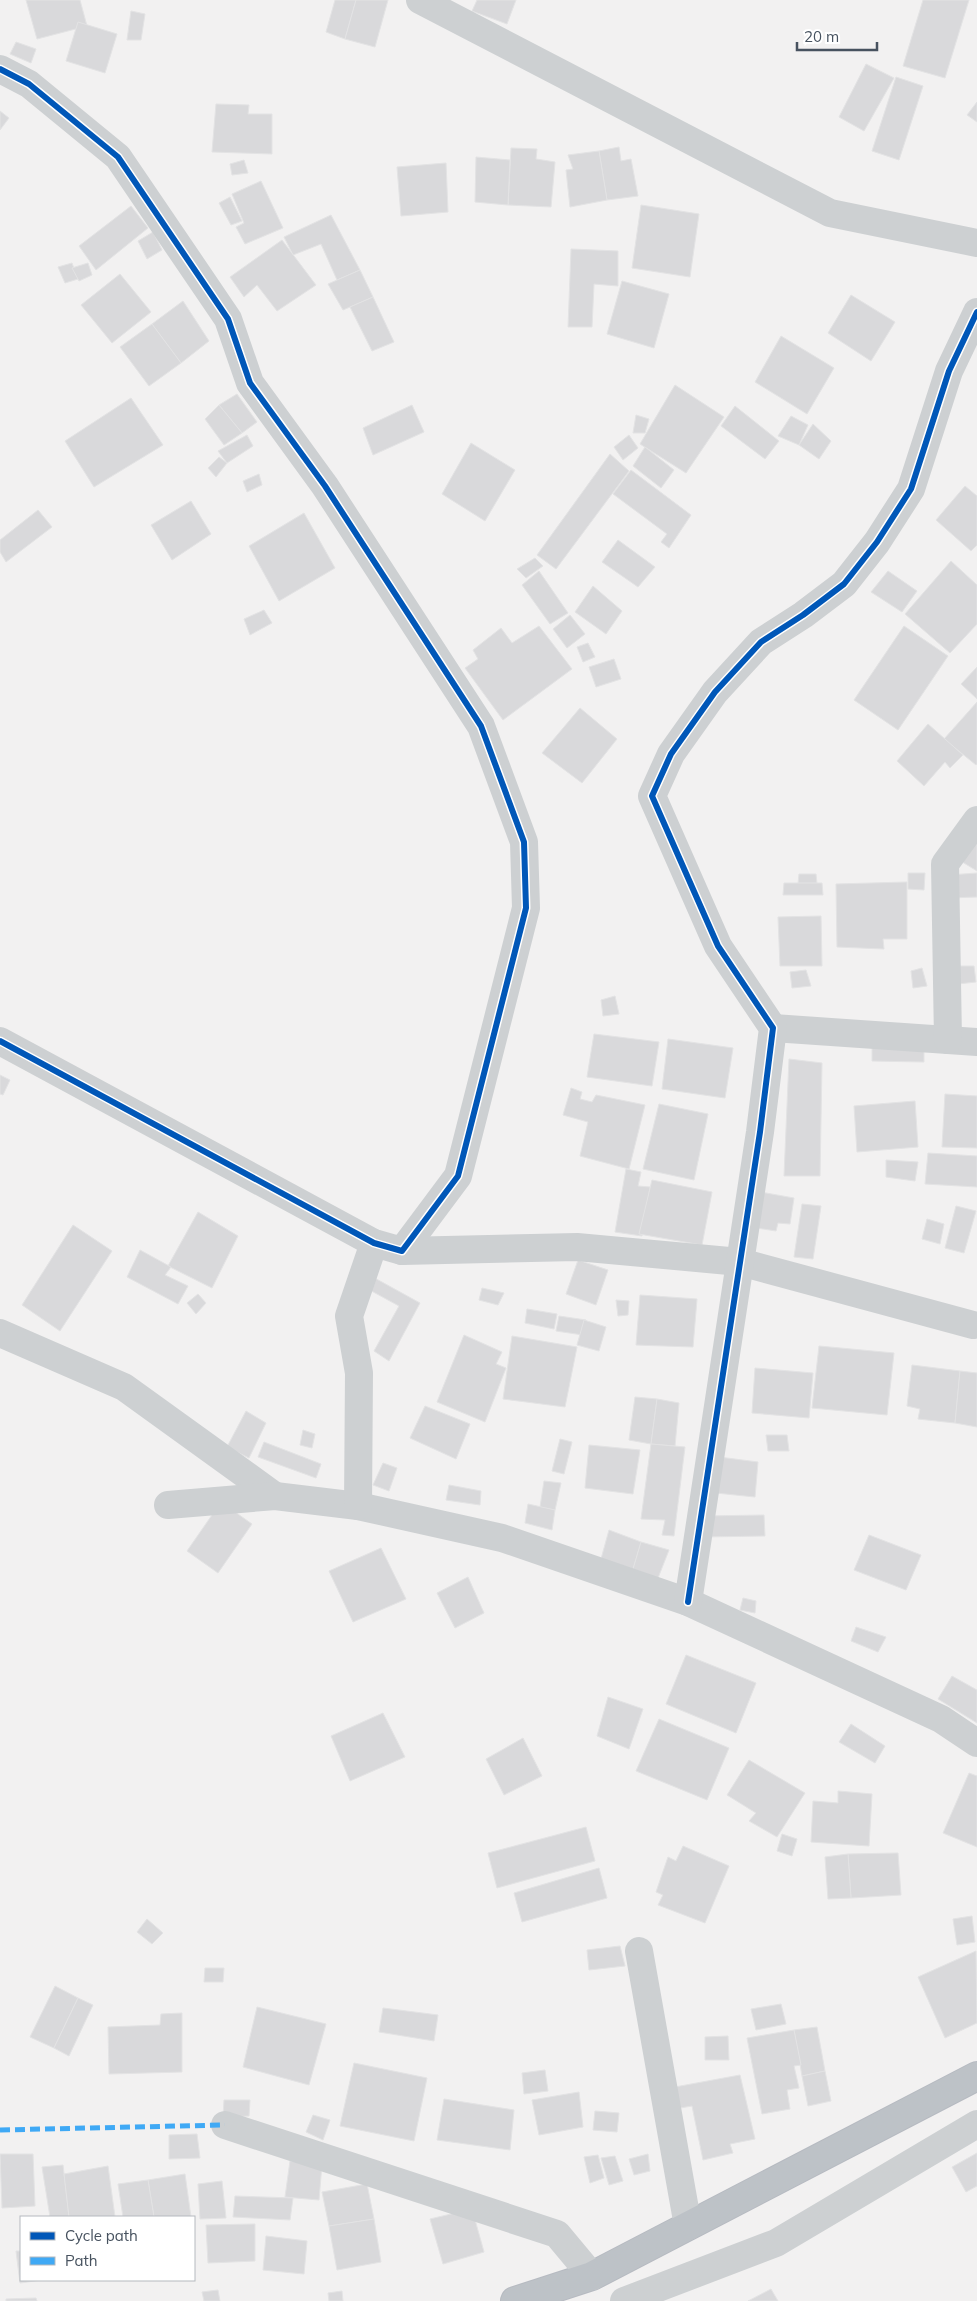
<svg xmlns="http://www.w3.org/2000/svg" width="977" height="2301" font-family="Mulish,sans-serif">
  <rect width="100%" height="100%" fill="#f2f1f1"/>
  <!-- building -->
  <g fill="#d9d9db" stroke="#e3e3e4">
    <path d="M26,0H80L87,26L37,39Z"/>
    <path d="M335,0H356L345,39L326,32Z"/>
    <path d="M356,0H388L375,47L345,39Z"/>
    <path d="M477,0H516L507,24L472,11Z"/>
    <path d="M923,0H969L945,78L903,66Z"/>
    <path d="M131,11L145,14L141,40H127Z"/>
    <path d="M78,22L117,34L105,73L66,61Z"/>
    <path d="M16,42L36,49L31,63L10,54Z"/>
    <path d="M866,64L894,78L864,131L839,117Z"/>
    <path d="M896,77L923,86L899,160L872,151Z"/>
    <path d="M977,102V122L967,115Z"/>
    <path d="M216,104L249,105L248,114H272V154L212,152Z"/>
    <path d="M0,111L9,118L0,130Z"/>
    <path d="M619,147L621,161L631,159L638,196L607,200L599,151Z"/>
    <path d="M511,148L537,149L536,159L555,162L551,207L508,205Z"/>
    <path d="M599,151L607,200L570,207L566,170L573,169L568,155Z"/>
    <path d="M476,157L510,160L508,205L475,202Z"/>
    <path d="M244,160L248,173L232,175L230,164Z"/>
    <path d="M446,163L448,212L401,216L397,167Z"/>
    <path d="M261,181L283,228L245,244L236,227L244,223L232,194Z"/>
    <path d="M230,197L242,221L231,225L219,203Z"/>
    <path d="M641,205L699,214L690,277L632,268Z"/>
    <path d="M131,206L148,228L96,270L79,246Z"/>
    <path d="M331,215L360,270L337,280L321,244L293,255L284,237Z"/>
    <path d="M153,232L162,250L147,259L138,241Z"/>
    <path d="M282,240L316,285L277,311L257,285L244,297L230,277Z"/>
    <path d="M571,249L618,251V286L594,284L592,327H568Z"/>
    <path d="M72,263L78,279L65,283L58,267Z"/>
    <path d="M88,263L92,275L79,281L72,268Z"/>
    <path d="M360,270L373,297L343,310L328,284Z"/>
    <path d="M120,274L151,312L112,343L81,305Z"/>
    <path d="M622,281L669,294L654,348L607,334Z"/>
    <path d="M851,295L895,322L871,361L828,333Z"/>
    <path d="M373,297L394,342L372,351L350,307Z"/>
    <path d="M183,301L209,341L181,363L152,324Z"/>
    <path d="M152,324L181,363L149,386L120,347Z"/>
    <path d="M781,336L834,368L807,414L755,382Z"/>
    <path d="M675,385L724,417L686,473L640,444Z"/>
    <path d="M237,394L257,422L242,433L219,405Z"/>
    <path d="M131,398L163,445L94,487L65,441Z"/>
    <path d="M219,405L242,433L224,445L205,419Z"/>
    <path d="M412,405L424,432L373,455L363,428Z"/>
    <path d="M735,406L779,441L765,459L721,426Z"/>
    <path d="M636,415L649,419L645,433H633Z"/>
    <path d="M791,416L808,425L799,445L778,436Z"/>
    <path d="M813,424L831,441L819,459L799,445Z"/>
    <path d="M247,435L253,446L227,463L218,451Z"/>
    <path d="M629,435L638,448L623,460L614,447Z"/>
    <path d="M471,443L515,470L485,521L442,494Z"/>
    <path d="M645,447L674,470L661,488L633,466Z"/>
    <path d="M610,454L629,471L556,569L537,555Z"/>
    <path d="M219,457L227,463L216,477L208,468Z"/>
    <path d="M631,470L691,515L669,548L661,542L667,534L613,494Z"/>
    <path d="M259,474L262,485L247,492L243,481Z"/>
    <path d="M965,486L977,496V545L971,551L936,520Z"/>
    <path d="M191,501L211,534L172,560L151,525Z"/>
    <path d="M38,510L52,527L6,562L0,552V540Z"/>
    <path d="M304,513L335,568L279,601L249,546Z"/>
    <path d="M618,540L655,567L638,587L602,562Z"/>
    <path d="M535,558L543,566L526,578L517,569Z"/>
    <path d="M951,561L977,585V624L950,653L905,614Z"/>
    <path d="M539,571L568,613L550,624L522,585Z"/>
    <path d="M888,571L917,591L902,612L871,592Z"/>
    <path d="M593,586L622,611L606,634L575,612Z"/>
    <path d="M264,610L272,623L250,635L244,619Z"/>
    <path d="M570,615L585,634L567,648L553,629Z"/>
    <path d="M539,626L572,669L503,720L465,668L478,659L473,650L501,628L512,643Z"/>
    <path d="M904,626L948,656L898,730L854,700Z"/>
    <path d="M588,643L595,657L583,662L577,647Z"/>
    <path d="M614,659L621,679L596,687L589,667Z"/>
    <path d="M977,667V699L961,684Z"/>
    <path d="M977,702V764L976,765L944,739Z"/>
    <path d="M580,708L617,739L582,783L542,753Z"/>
    <path d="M928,724L963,755L950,768L945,762L924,786L897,761Z"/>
    <path d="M977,837V871L959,860Z"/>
    <path d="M908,873H925L924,890L908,889Z"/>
    <path d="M977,873V897L949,898V875Z"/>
    <path d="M799,874H816L817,884H798Z"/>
    <path d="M907,882V939H883L884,949L837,947L836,884Z"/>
    <path d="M784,883H822L823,895H783Z"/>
    <path d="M821,916L822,966H780L778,917Z"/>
    <path d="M955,966H974L976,982L958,984Z"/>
    <path d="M922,968L927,986L913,988L911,971Z"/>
    <path d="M806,970L811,986L792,988L790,972Z"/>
    <path d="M615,996L619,1014L603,1016L601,1000Z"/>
    <path d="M594,1034L659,1042L652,1086L587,1077Z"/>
    <path d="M668,1039L733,1048L725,1098L662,1089Z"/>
    <path d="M872,1042L924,1043V1062L872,1061Z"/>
    <path d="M789,1059L822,1063L820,1176H784Z"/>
    <path d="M0,1075L10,1080L3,1095L0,1094Z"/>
    <path d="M571,1088L582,1092L580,1099L592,1102L596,1095L645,1105L629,1169L580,1156L588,1122L563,1115Z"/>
    <path d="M945,1094L977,1096V1148L942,1147Z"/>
    <path d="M915,1101L918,1147L857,1152L854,1106Z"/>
    <path d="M659,1104L708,1114L694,1180L643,1169Z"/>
    <path d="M928,1153L977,1156V1187L925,1184Z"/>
    <path d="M886,1160L918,1162L915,1181L886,1177Z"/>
    <path d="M626,1169L641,1172L638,1186L650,1187L642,1236L615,1232Z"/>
    <path d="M652,1180L712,1192L702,1245L639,1234Z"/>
    <path d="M755,1191L794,1198L790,1224L778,1223L776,1231L750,1227Z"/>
    <path d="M802,1204L821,1206L813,1259L794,1257Z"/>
    <path d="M956,1206L976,1211L964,1253L945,1248Z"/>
    <path d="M198,1212L238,1236L212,1288L168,1266Z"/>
    <path d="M927,1219L944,1224L940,1244L922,1239Z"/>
    <path d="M73,1225L112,1251L60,1331L22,1305Z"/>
    <path d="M140,1250L171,1267L165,1275L188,1286L178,1304L127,1277Z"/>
    <path d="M578,1260L608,1270L596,1305L566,1294Z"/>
    <path d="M371,1276L420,1303L389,1361L374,1351L399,1306L366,1288Z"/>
    <path d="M482,1288L504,1293L498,1305L479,1300Z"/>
    <path d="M198,1294L206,1303L196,1314L187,1303Z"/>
    <path d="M640,1295L697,1299L693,1347L636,1345Z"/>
    <path d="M616,1300L629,1301L628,1315L618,1316Z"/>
    <path d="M527,1309L557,1314L554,1329L525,1323Z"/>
    <path d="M559,1316L586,1320L583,1335L556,1331Z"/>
    <path d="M584,1320L606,1327L599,1351L577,1345Z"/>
    <path d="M464,1335L502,1352L496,1364L506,1368L485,1422L437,1402Z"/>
    <path d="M512,1336L577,1347L565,1407L503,1399Z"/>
    <path d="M819,1346L894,1353L887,1415L812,1408Z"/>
    <path d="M912,1365L960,1371L955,1423L918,1419L920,1409L907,1406Z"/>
    <path d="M755,1368L813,1373L809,1418L752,1413Z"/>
    <path d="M960,1371L977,1373V1427L955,1423Z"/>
    <path d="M635,1397L657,1399L651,1444L629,1440Z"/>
    <path d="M657,1399L679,1403L675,1446L651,1444Z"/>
    <path d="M425,1406L470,1424L456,1459L410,1438Z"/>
    <path d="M246,1411L266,1423L249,1458L227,1447Z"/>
    <path d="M303,1430L315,1434L312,1448L300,1445Z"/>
    <path d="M766,1435H787L789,1451H768Z"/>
    <path d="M560,1439L572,1442L564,1474L552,1471Z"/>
    <path d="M264,1442L321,1464L316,1478L258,1457Z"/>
    <path d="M651,1444L685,1447L674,1536L662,1535L665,1520L641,1519Z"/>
    <path d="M589,1445L640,1450L633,1494L585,1488Z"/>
    <path d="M719,1457L758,1462L755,1497L716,1493Z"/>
    <path d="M383,1463L397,1468L389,1491L373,1485Z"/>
    <path d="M544,1481L561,1483L555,1510L540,1507Z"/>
    <path d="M449,1485L481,1491L480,1505L446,1500Z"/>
    <path d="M221,1502L252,1524L218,1573L187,1551Z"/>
    <path d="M528,1504L555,1510L552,1530L525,1523Z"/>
    <path d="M764,1515L765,1536L703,1537L702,1516Z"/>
    <path d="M609,1530L641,1542L633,1569L601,1559Z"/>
    <path d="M869,1535L921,1555L906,1590L854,1570Z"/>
    <path d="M641,1542L669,1550L658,1578L633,1569Z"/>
    <path d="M381,1548L406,1599L353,1622L329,1571Z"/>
    <path d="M468,1577L484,1613L455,1628L437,1593Z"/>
    <path d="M743,1598L756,1601L755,1613L740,1610Z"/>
    <path d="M856,1627L886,1637L878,1652L851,1641Z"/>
    <path d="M686,1655L756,1683L736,1733L666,1704Z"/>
    <path d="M952,1676L977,1690V1723L938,1699Z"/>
    <path d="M608,1697L643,1709L629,1749L597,1736Z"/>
    <path d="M383,1713L405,1757L350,1781L331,1736Z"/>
    <path d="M659,1719L729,1748L707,1800L636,1771Z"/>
    <path d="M851,1724L885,1746L875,1763L839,1742Z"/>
    <path d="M523,1738L542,1776L504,1795L486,1759Z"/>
    <path d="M749,1760L805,1793L777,1837L749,1821L756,1813L727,1795Z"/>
    <path d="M969,1773L977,1776V1847L943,1833Z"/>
    <path d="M838,1791L872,1794L869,1846L811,1842L813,1801L838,1803Z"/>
    <path d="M586,1827L595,1861L497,1888L488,1853Z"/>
    <path d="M782,1834L797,1839L792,1856L777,1851Z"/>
    <path d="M683,1846L729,1866L705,1923L658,1905L663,1895L656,1892L668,1857L676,1861Z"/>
    <path d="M898,1853L901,1895L851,1898L848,1854Z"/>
    <path d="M848,1854L851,1898L828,1899L825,1857Z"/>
    <path d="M599,1868L607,1898L522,1922L514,1893Z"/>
    <path d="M972,1916L975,1942L957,1945L953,1919Z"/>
    <path d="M147,1919L163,1933L152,1944L137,1932Z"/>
    <path d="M620,1946L625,1966L589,1970L587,1950Z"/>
    <path d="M976,1951L977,2023L945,2038L918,1977Z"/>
    <path d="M205,1968H224L223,1982H204Z"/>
    <path d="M55,1986L78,1998L54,2048L30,2037Z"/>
    <path d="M78,1998L93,2005L69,2056L54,2048Z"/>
    <path d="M781,2004L786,2024L756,2030L751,2009Z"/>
    <path d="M257,2007L326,2024L309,2085L243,2067Z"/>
    <path d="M383,2008L438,2015L434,2041L379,2032Z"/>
    <path d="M182,2013V2072L109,2074L108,2027L160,2025L161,2014Z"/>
    <path d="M817,2027L825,2071L802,2076L794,2030Z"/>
    <path d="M794,2030L801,2065L794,2066L799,2088L787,2090L790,2109L762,2114L747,2038Z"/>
    <path d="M728,2036L729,2060H705V2037Z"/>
    <path d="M354,2063L427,2078L414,2141L340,2126Z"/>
    <path d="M545,2070L548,2091L524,2094L522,2073Z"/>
    <path d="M825,2071L831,2101L808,2106L802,2076Z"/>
    <path d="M740,2075L755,2139L730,2144L733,2153L703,2160L692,2106L680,2108L675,2087Z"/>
    <path d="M579,2092L583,2127L539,2135L532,2100Z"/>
    <path d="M444,2099L514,2110L510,2150L437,2140Z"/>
    <path d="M224,2100H250L249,2116L223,2117Z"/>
    <path d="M595,2111L619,2113L617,2132L593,2130Z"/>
    <path d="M313,2115L330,2120L323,2140L306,2132Z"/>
    <path d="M197,2134L200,2158L169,2159V2135Z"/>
    <path d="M977,2153V2186L966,2192L952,2167Z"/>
    <path d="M0,2154H33L35,2206L2,2208Z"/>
    <path d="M648,2154L650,2171L634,2175L629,2159Z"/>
    <path d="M598,2155L604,2178L590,2183L584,2157Z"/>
    <path d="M615,2156L623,2181L609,2185L601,2158Z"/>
    <path d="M290,2161L322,2164L319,2200L285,2197Z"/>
    <path d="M63,2165L69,2217H50L42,2167Z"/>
    <path d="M108,2166L115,2217H69L64,2174Z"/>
    <path d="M185,2174L191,2217H154L148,2180Z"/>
    <path d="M148,2180L154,2217H123L118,2184Z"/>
    <path d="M222,2181L226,2218L200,2219L198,2184Z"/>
    <path d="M367,2184L374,2219L329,2226L322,2192Z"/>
    <path d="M235,2196L293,2198L290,2220L233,2217Z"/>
    <path d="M472,2209L484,2252L443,2264L430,2219Z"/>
    <path d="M374,2219L381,2262L337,2270L329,2226Z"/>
    <path d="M255,2224V2261L208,2263L206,2225Z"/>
    <path d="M266,2236L307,2241L304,2274L263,2270Z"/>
    <path d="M16,2251H21V2280H42L20,2283Z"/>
    <path d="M771,2289L778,2301H748Z"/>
    <path d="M218,2290L220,2301H204L202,2292Z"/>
    <path d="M342,2291L343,2301H329L328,2293Z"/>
    <path d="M36,2298L37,2301H6V2299Z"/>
  </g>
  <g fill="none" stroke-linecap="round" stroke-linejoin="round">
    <!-- highway casing -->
    <g stroke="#b6bac1" stroke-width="30">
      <path id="highway" d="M515,2301L592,2276L977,2076"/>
    </g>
    <!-- street -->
    <g stroke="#cdd0d2" stroke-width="28">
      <path d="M420,0L830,213L977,243"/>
      <path d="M0,69L29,84L118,157L228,319L250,383L325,486L481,726L524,842L526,908L458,1176L402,1251L374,1243L0,1041"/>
      <path d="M773,1028L977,1042"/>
      <path d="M948,1040L945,864L977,820"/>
      <path d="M402,1251L577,1247L740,1262L973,1325"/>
      <path d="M0,1333L124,1387L275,1496"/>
      <path d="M168,1505L275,1496L358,1506L502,1538L688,1602L941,1719L977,1743"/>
      <path d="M358,1506L359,1373L349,1316L374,1243"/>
      <path d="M688,1602L760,1132L773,1028L718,946L652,796L671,754L715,692L761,642L803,615L844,584L877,542L911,489L949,371L977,312"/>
      <path d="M639,1951L688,2226"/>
      <path d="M225,2125L557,2234L592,2276"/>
      <path d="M624,2301L776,2243L977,2124"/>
    </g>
    <!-- highway -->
    <use href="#highway" stroke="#bdc2c7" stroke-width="28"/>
    <!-- quiet -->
    <path stroke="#3fa9f5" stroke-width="5" stroke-dasharray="10 5" stroke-linecap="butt" d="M0,2130L225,2125"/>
    <!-- cycleway casing -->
    <g stroke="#fff" stroke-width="9">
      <g id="cycleway">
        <path d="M0,69L29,84L118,157L228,319L250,383L325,486L481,726L524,842L526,908L458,1176L402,1251L374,1243L0,1041"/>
        <path d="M688,1602L760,1132L773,1028L718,946L652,796L671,754L715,692L761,642L803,615L844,584L877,542L911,489L949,371L977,312"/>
      </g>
    </g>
    <!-- cycleway -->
    <use href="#cycleway" stroke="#0057b8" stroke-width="6"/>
  </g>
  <!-- legend -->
  <rect x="20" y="2216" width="175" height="65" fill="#ffffff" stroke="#b5babf"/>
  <rect x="30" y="2232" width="25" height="8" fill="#0057b8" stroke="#b5babf"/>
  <text x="65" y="2241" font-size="15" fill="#47525f">Cycle path</text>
  <rect x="30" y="2257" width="25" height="8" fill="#3fa9f5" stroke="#b5babf"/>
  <text x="65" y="2266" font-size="15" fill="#47525f">Path</text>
  <!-- scale -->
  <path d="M797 42v8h80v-8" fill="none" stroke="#47525f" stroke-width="2.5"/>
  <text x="804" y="42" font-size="15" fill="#47525f" stroke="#ffffff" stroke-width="4" paint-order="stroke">20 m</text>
</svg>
